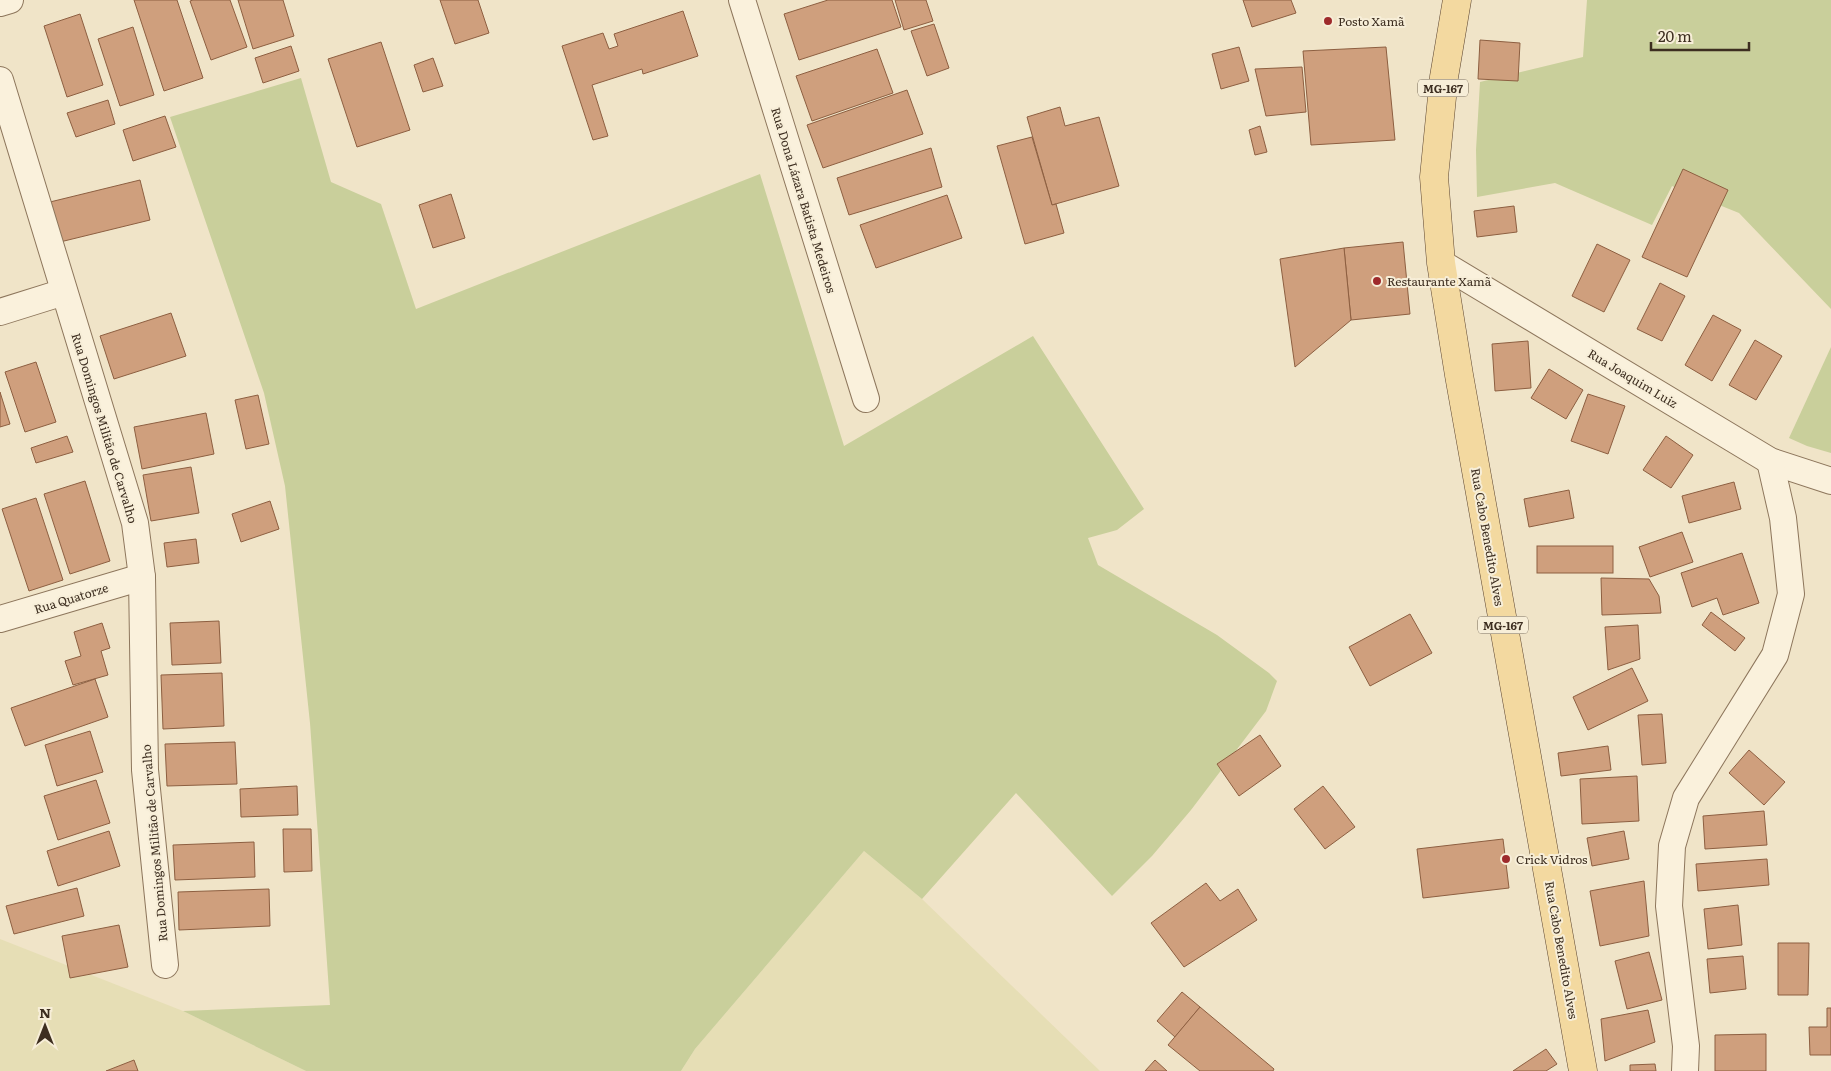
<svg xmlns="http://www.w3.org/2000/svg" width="1831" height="1071" font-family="Literata,serif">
  <rect width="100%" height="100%" fill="#f0e4c8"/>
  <!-- farmland -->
  <g fill="#e6deb5">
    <path d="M864,851L922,899L1100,1071H681L695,1049Z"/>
    <path d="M0,939L183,1011L306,1071H0Z"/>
  </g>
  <!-- green -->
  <g fill="#c9cf9b">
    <path d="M1587,0H1831V309L1739,213L1672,186L1652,225L1555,183L1477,197L1476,150L1480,82L1583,57Z"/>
    <path d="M301,78L331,182L381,204L416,309L760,174L844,446L1033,336L1144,509L1117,530L1088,538L1098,565L1217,635L1269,673L1277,681L1266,711L1191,810L1152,856L1112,896L1016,793L922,899L864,851L695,1049L681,1071H306L183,1011L330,1005L310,723L285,486L264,393L170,117Z"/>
    <path d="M1831,347V453L1807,446L1789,438Z"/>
  </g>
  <!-- building -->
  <g fill="#cf9f7d" stroke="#8d5f41">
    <path d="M134,0H177L203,78L164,91Z"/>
    <path d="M193,0H230L247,47L211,60L190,1Z"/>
    <path d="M238,0H283L294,36L253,49Z"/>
    <path d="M440,0H478L489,33L455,44Z"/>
    <path d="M828,0H892L901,27L799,60L784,14Z"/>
    <path d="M895,0H926L933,21L904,30Z"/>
    <path d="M1243,0H1291L1296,13L1252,27Z"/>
    <path d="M683,11L698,56L643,74L642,69L592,85L608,136L593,140L562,46L603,33L609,49L618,46L614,34Z"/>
    <path d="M80,14L103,85L67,97L44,26Z"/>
    <path d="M934,24L949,68L927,76L911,31Z"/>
    <path d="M133,27L154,95L120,106L98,39Z"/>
    <path d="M1480,40L1520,43L1518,81L1478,79Z"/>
    <path d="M381,42L410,130L357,147L328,59Z"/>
    <path d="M291,46L299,71L263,83L255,58Z"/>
    <path d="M1239,47L1249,81L1221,89L1212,54Z"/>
    <path d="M1386,47L1395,140L1311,145L1303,51Z"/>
    <path d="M877,49L893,93L812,121L796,76Z"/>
    <path d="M433,58L443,86L423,92L414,65Z"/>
    <path d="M1302,67L1306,112L1266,116L1255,69Z"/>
    <path d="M907,90L923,134L823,168L807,125Z"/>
    <path d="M108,100L115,124L76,137L67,113Z"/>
    <path d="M1060,107L1065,126L1099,117L1119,186L1052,205L1027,117Z"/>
    <path d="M165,116L176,147L133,161L123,130Z"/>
    <path d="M1260,126L1267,152L1255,155L1249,130Z"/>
    <path d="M1032,137L1052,205L1056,204L1064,233L1025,244L997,146Z"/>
    <path d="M931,148L942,187L849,215L837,178Z"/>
    <path d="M1683,169L1728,190L1687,277L1642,257Z"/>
    <path d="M140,180L150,220L60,242L50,202Z"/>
    <path d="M451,194L465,238L433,248L419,205Z"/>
    <path d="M947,195L962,238L876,268L860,225Z"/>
    <path d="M1514,206L1517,232L1477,237L1474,211Z"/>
    <path d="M1403,242L1410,314L1351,320L1344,248Z"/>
    <path d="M1597,244L1630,260L1604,312L1572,296Z"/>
    <path d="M1344,248L1351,320L1295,367L1280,259Z"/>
    <path d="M1660,283L1685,296L1662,341L1637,329Z"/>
    <path d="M171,313L186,356L114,379L100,336Z"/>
    <path d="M1713,315L1741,330L1712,381L1685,365Z"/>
    <path d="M1755,340L1782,356L1756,400L1729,385Z"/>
    <path d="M1528,341L1531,388L1495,391L1492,344Z"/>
    <path d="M36,362L56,422L25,432L5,372Z"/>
    <path d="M1549,369L1583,390L1566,419L1531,398Z"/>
    <path d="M0,392L10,424L0,427Z"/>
    <path d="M1588,394L1625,406L1608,454L1571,441Z"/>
    <path d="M258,395L269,444L246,449L235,400Z"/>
    <path d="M206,413L214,454L142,469L134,427Z"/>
    <path d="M67,436L73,452L36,463L31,448Z"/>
    <path d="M1666,436L1693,455L1671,488L1643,470Z"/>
    <path d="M191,467L199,513L151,521L143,475Z"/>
    <path d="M85,481L110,561L70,574L44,494Z"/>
    <path d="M1734,482L1741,509L1689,523L1682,496Z"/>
    <path d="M1569,490L1574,518L1529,527L1524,499Z"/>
    <path d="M36,498L63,580L29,591L2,509Z"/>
    <path d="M270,501L279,529L241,542L232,514Z"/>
    <path d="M1682,532L1693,562L1650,577L1639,547Z"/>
    <path d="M196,539L199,563L167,567L164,543Z"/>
    <rect x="1537" y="546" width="76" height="27"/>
    <path d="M1742,553L1759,603L1723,615L1717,598L1692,607L1681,573Z"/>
    <path d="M1601,578L1649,579L1659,596L1661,613L1602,615Z"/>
    <path d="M1711,612L1745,638L1735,651L1702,625Z"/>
    <path d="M1410,614L1432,653L1370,686L1349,647Z"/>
    <path d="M219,621L221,663L172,665L170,623Z"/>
    <path d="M102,623L110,648L101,651L108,675L73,685L65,661L81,656L74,632Z"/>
    <path d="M1638,625L1640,659L1608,670L1605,627Z"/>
    <path d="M1632,668L1648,701L1588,730L1573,697Z"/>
    <path d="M222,673L224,726L163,729L161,675Z"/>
    <path d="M95,679L108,717L25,746L11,708Z"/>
    <path d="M1662,714L1666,763L1642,765L1638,715Z"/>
    <path d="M90,731L103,772L57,786L45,745Z"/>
    <path d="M1260,735L1281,766L1239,796L1217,764Z"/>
    <path d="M235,742L237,784L167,786L165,744Z"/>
    <path d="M1608,746L1611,770L1561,776L1558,753Z"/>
    <path d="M1749,750L1785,782L1764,805L1729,773Z"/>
    <path d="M1637,776L1639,821L1582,824L1580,779Z"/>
    <path d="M96,780L110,823L58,840L44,796Z"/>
    <path d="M297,786L298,815L241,817L240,789Z"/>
    <path d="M1323,786L1355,827L1325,849L1294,809Z"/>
    <path d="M1764,811L1767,845L1705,849L1703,816Z"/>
    <path d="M283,829H311L312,871L284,872Z"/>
    <path d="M109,831L120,866L58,886L47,851Z"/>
    <path d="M1624,831L1629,859L1592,866L1587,838Z"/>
    <path d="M1503,839L1509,888L1423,898L1417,849Z"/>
    <path d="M254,842L255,877L175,880L173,845Z"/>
    <path d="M1767,859L1769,885L1698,891L1696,864Z"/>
    <path d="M1644,881L1649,936L1600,946L1590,891Z"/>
    <path d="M1206,883L1220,901L1238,889L1257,920L1184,967L1151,923Z"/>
    <path d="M77,888L84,916L14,934L6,906Z"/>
    <path d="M269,889L270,926L179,930L178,892Z"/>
    <path d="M1738,905L1742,945L1708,949L1704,909Z"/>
    <path d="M119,925L128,967L70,978L62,936Z"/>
    <path d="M1778,943H1809L1808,995H1778Z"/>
    <path d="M1649,952L1662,1000L1627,1009L1615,961Z"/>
    <path d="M1743,956L1746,989L1710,993L1707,959Z"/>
    <path d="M1182,992L1200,1007L1175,1037L1157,1021Z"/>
    <path d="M1200,1007L1274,1069L1273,1071H1200L1168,1045Z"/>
    <path d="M1827,1008H1831V1055H1810L1809,1027H1827Z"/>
    <path d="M1648,1010L1655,1042L1605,1061L1601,1019Z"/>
    <path d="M1766,1034V1071H1715V1035Z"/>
    <path d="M1546,1049L1557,1064L1546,1071H1513Z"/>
    <path d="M134,1060L138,1071H106Z"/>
    <path d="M1155,1060L1167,1071H1145Z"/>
    <path d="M1655,1064L1656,1071H1630V1065Z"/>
  </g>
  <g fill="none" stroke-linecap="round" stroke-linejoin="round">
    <!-- street casing -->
    <g stroke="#8d765c" stroke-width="28">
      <g id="street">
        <path d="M742,0L866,399"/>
        <path d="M0,3L10,0"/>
        <path d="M0,80L135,523L142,577L145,770L165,965"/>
        <path d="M1441,263L1770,461L1831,481"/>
        <path d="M0,312L64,292"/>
        <path d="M0,619L142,577"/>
        <path d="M1685,1071L1686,1046L1669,906L1672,846L1686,798L1775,655L1791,594L1783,518L1770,461"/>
      </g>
    </g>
    <!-- primary casing -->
    <g stroke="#5b4430" stroke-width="29">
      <path id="primary" d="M1457,0L1444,77L1434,177L1441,263L1459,375L1583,1071"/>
    </g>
    <!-- street -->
    <use href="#street" stroke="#faf1dc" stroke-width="26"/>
    <!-- primary -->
    <use href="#primary" stroke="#f3d9a0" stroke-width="28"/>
  </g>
  <!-- markers -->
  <g fill="#9e2a2b" stroke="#f7eed8" stroke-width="2">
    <circle cx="1328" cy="21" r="5"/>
    <circle cx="1377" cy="281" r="5"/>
    <circle cx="1506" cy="859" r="5"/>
  </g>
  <g text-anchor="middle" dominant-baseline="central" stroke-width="4" stroke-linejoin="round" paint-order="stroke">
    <!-- shield labels -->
    <g fill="#f7eed8" stroke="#756857" stroke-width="1">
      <rect x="1418" y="79.5" width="50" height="17" rx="4"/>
      <rect x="1478" y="616.5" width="50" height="17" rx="4"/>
    </g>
    <g font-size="11" font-weight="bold" fill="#3d2e20">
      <text x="1443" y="88">MG-167</text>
      <text x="1503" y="625">MG-167</text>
    </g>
    <!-- poi labels -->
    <g font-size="12" fill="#3d2e20" stroke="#f7eed8" text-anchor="start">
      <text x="1338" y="21">Posto Xamã</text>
      <text x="1387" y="281">Restaurante Xamã</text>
      <text x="1516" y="859">Crick Vidros</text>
    </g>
    <!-- street labels -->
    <g font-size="12" fill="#3d2e20" stroke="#f7eed8">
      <text transform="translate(804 200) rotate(73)">Rua Dona Lázara Batista Medeiros</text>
      <text transform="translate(1633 378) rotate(31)">Rua Joaquim Luiz</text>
      <text transform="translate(105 428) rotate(73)">Rua Domingos Militão de Carvalho</text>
      <text transform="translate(1488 537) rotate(80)">Rua Cabo Benedito Alves</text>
      <text transform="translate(71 598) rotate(-17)">Rua Quatorze</text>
      <text transform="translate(154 843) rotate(-95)">Rua Domingos Militão de Carvalho</text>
      <text transform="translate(1562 950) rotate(80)">Rua Cabo Benedito Alves</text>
    </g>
  </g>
  <!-- north arrow -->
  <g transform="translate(45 1026)" stroke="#f7eed8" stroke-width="4" paint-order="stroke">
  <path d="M0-4L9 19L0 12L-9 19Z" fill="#3d2e20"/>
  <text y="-8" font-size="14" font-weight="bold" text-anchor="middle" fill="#3d2e20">N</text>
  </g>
  <!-- scale -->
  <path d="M1651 42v8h98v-8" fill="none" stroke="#3d2e20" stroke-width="2.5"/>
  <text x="1658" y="42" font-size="15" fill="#3d2e20" stroke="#f7eed8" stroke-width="4" paint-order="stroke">20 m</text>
</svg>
